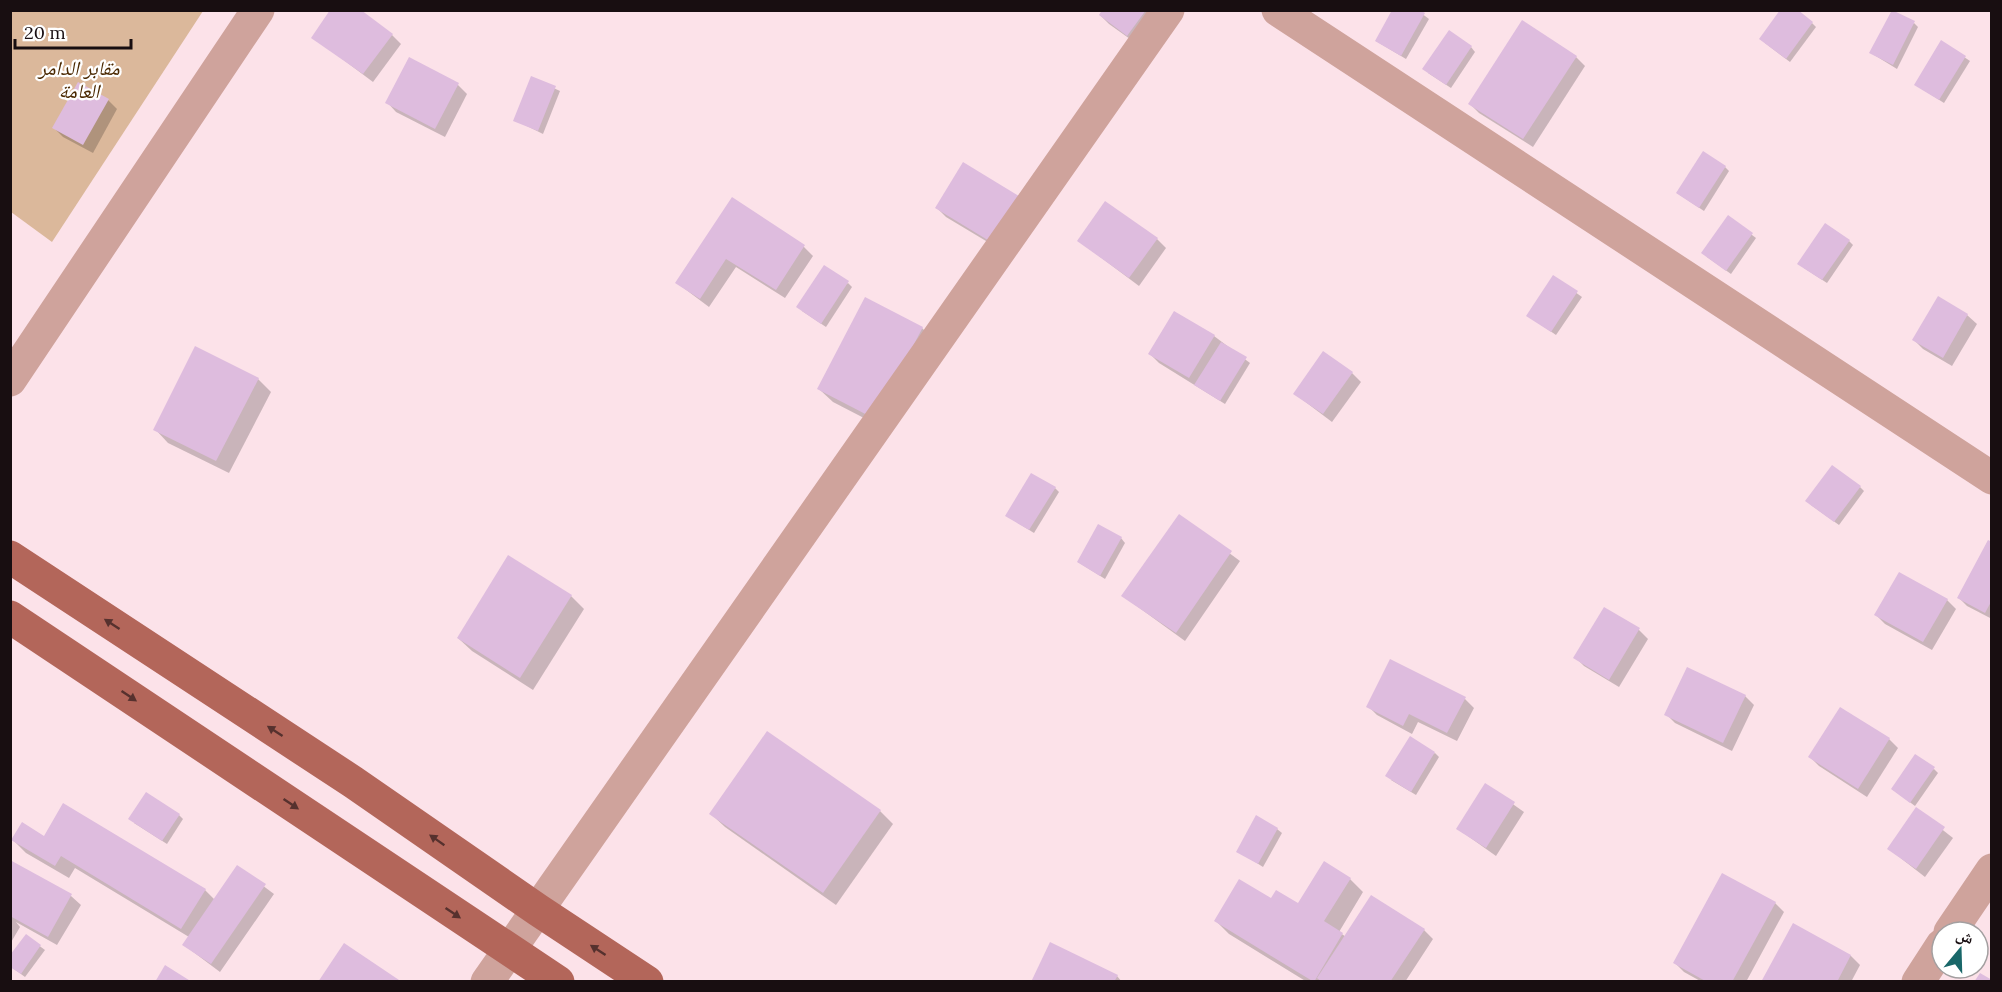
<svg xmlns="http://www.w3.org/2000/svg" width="2002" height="992" font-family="Lora,'Noto Naskh Arabic',serif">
  <rect width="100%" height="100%" fill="#fce2e9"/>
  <!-- green -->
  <path fill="#dbb89b" d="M11,11H203L52,242L11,212Z"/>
  <!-- shadow -->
  <g fill="#0003">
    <path d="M1104,10H1161L1137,44L1109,24L1100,15Z"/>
    <path d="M1417,10L1429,19L1406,59L1376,41Z"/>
    <path d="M1812,23L1816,27L1790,62L1765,43Z"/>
    <path d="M1914,23L1918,27L1897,69L1871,53Z"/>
    <path d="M392,35L401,44L373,82L313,37Z"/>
    <path d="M1942,42L1970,61L1944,103L1916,85Z"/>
    <path d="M1471,47L1475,52L1451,88L1428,73Z"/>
    <path d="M1576,57L1585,66L1533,147L1479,113L1470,104Z"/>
    <path d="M410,59L458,85L467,94L445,137L396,112L387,102Z"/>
    <path d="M532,78L560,91L543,134L515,120Z"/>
    <path d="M108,100L117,109L93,153L63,137L54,128Z"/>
    <path d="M963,164L1001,250L946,217L937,208Z"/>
    <path d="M1725,167L1729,171L1704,211L1677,193Z"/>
    <path d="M733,200L804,247L813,256L785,298L736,267L709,307L677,283Z"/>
    <path d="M1728,217L1756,238L1731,274L1707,257Z"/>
    <path d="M1157,239L1166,248L1139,286L1079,241Z"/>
    <path d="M1849,241L1853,245L1827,283L1804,268Z"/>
    <path d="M1554,277L1582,297L1556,335L1528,316Z"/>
    <path d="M848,283L852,287L826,327L802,311Z"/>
    <path d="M1938,298L1967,315L1977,324L1952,366L1923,349L1914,340Z"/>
    <path d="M922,328L935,341L889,431L833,402L819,389Z"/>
    <path d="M1214,336L1250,363L1225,404L1159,363L1150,354Z"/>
    <path d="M1352,373L1361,382L1332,422L1295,394Z"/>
    <path d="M258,379L271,392L229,473L168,443L155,429Z"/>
    <path d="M1860,487L1864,491L1839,525L1811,505Z"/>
    <path d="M1055,488L1059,492L1034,533L1007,516Z"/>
    <path d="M1179,516L1240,561L1185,641L1123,596Z"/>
    <path d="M1121,538L1125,543L1105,579L1078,562Z"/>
    <path d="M1992,543V619L1967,606L1958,597Z"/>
    <path d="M571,596L584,609L533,690L472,651L458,638Z"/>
    <path d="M1947,600L1956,609L1932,650L1885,624L1876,615Z"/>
    <path d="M1605,609L1639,630L1648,639L1619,687L1584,666L1575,657Z"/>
    <path d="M1745,696L1754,705L1732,751L1675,723L1666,714Z"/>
    <path d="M1465,699L1474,708L1457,741L1418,722L1412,734L1377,715L1368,706Z"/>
    <path d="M1889,739L1898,748L1867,797L1819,766L1810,757Z"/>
    <path d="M1435,753L1439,757L1416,795L1391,780Z"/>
    <path d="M1934,769L1938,773L1915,806L1892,789Z"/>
    <path d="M1486,785L1524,812L1496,856L1458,829Z"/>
    <path d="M1916,809L1953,838L1925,877L1889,849Z"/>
    <path d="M880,811L893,824L836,905L725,827L711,814Z"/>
    <path d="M179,815L183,819L167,844L134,823Z"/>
    <path d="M1277,829L1282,833L1263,867L1238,851Z"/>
    <path d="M44,838L205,890L215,900L238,867L274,894L220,972L184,945L189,937L75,868L69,878L26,853L13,840Z"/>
    <path d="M10,861L71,896L81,905L57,945L16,922L20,927L10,944Z"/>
    <path d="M1350,879L1363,892L1339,932L1346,937L1424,930L1433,939L1405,982H1307L1229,934L1216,921L1272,900L1298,905Z"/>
    <path d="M1775,903L1784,912L1746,982H1702L1684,972L1675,963Z"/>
    <path d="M1794,925L1851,956L1860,965L1851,982H1763Z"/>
    <path d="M26,936L45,950L25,977L10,966Z"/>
    <path d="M1117,976L1122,982H1033Z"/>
  </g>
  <!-- building -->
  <g fill="#debcde">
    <path d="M330,10H361L393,34L363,74L311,38Z"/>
    <path d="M1102,10H1146L1127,36L1099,15Z"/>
    <path d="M1392,10H1420L1425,13L1401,56L1375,41Z"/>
    <path d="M1780,10H1798L1813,22L1786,59L1759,39Z"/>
    <path d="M1892,10L1915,21L1893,65L1869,53Z"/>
    <path d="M1522,20L1577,56L1523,139L1468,104Z"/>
    <path d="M1449,30L1472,46L1446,85L1422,69Z"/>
    <path d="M1941,40L1966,56L1939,100L1914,85Z"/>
    <path d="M409,57L459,83L435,129L385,103Z"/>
    <path d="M531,76L556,86L538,131L513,121Z"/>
    <path d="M78,82L109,99L83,145L52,128Z"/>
    <path d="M1703,151L1726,166L1699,208L1676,193Z"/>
    <path d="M963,162L1019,196L991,242L935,208Z"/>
    <path d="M732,197L805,245L776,290L726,259L700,299L675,283Z"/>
    <path d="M1105,201L1158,238L1129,278L1077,241Z"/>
    <path d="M1728,215L1753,233L1726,271L1701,253Z"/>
    <path d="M1825,223L1850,240L1822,280L1797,264Z"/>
    <path d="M824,265L849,281L821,324L796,307Z"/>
    <path d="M1553,275L1578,291L1551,332L1526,316Z"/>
    <path d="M1938,296L1968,314L1943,358L1912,340Z"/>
    <path d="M865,297L923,327L875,419L817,389Z"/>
    <path d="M1174,311L1215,335L1189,378L1148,354Z"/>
    <path d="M1221,342L1247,357L1220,401L1194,385Z"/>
    <path d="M195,346L259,378L216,461L153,430Z"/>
    <path d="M1323,351L1353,372L1323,414L1293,394Z"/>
    <path d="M1832,465L1861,486L1834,522L1805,501Z"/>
    <path d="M1031,473L1056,487L1029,530L1005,516Z"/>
    <path d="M1179,514L1232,551L1176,633L1121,596Z"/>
    <path d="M1098,524L1122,537L1100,576L1077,562Z"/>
    <path d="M1988,540L1992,542V600L1985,613L1957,598Z"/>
    <path d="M508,555L572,595L520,678L457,638Z"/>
    <path d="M1899,572L1948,599L1923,642L1874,615Z"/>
    <path d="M1604,607L1640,628L1609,680L1573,658Z"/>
    <path d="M1390,659L1466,697L1447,733L1409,714L1403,726L1366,707Z"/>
    <path d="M1687,667L1746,695L1723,743L1664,715Z"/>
    <path d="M1840,707L1890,738L1858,789L1808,757Z"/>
    <path d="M767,731L881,810L823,893L709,814Z"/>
    <path d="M1410,736L1435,752L1411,792L1385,776Z"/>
    <path d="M1915,754L1935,767L1910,803L1891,789Z"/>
    <path d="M1485,783L1515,802L1486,848L1456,829Z"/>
    <path d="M146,792L180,814L162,841L128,819Z"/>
    <path d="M63,803L206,889L181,929L61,856L55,866L11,840L22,822L44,836Z"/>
    <path d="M1916,807L1945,827L1916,869L1887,849Z"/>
    <path d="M1256,815L1278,828L1258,864L1236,852Z"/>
    <path d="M10,860L72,894L48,937L10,916Z"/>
    <path d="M1324,861L1351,878L1324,921L1343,933L1314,982L1214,921L1239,879L1271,898L1276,890L1298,903Z"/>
    <path d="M237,865L266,884L211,964L182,945Z"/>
    <path d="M1722,873L1776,902L1732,982H1707L1673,963Z"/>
    <path d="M1371,895L1425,929L1390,982H1322L1317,978Z"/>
    <path d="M1793,923L1851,955L1837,982H1761Z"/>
    <path d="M26,934L41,945L21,974L10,967V955Z"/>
    <path d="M1050,942L1118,975L1114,982H1031Z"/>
    <path d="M344,943L402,982H318Z"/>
    <path d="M165,965L192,982H155Z"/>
    <path d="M1980,973L1992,980V982H1974Z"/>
  </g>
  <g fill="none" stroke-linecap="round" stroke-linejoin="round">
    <!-- street -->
    <g stroke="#cfa39c" stroke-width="33">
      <path d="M1278,10L1992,478"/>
      <path d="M10,380L258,10"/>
      <path d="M1950,932L1992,870"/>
      <path d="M487,982L1168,10"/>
      <path d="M1918,982L1942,945"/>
    </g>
    <!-- primary -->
    <g stroke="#b3665a" stroke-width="33">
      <path d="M10,557L353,782L538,910L647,982"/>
      <path d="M10,617L558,982"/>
    </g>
  </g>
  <!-- one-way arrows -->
  <defs><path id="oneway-solid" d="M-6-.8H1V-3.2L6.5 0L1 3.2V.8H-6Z" transform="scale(1.5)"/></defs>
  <g fill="#56312e">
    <use href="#oneway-solid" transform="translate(112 624) rotate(-147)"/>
    <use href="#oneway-solid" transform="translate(129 696) rotate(34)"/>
    <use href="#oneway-solid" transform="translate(275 731) rotate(-147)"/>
    <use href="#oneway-solid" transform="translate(291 804) rotate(34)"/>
    <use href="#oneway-solid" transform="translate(437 840) rotate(-145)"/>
    <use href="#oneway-solid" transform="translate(453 913) rotate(34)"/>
    <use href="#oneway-solid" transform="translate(598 950) rotate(-147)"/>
  </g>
  <g text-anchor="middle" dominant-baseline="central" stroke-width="4.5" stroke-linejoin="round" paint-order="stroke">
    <!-- park labels -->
    <g font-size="20" font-style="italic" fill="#4b2902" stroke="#fff">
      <text x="79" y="67">مقابر الدامر<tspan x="79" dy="23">العامة</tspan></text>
    </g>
  </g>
  <!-- border -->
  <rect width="2002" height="992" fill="none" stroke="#180e11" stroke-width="24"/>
  <!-- north arrow -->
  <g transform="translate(1960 950) rotate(19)"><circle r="28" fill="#ffffff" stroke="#a39fa0" stroke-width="1.5"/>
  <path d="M0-4.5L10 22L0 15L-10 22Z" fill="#196769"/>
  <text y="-9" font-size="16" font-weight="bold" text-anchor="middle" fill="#180e11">ش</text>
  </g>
  <!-- scale -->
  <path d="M15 39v9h116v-9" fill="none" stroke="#180e11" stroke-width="3"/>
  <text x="24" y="39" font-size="18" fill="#180e11" stroke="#ffffff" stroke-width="4.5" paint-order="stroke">20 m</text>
</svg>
